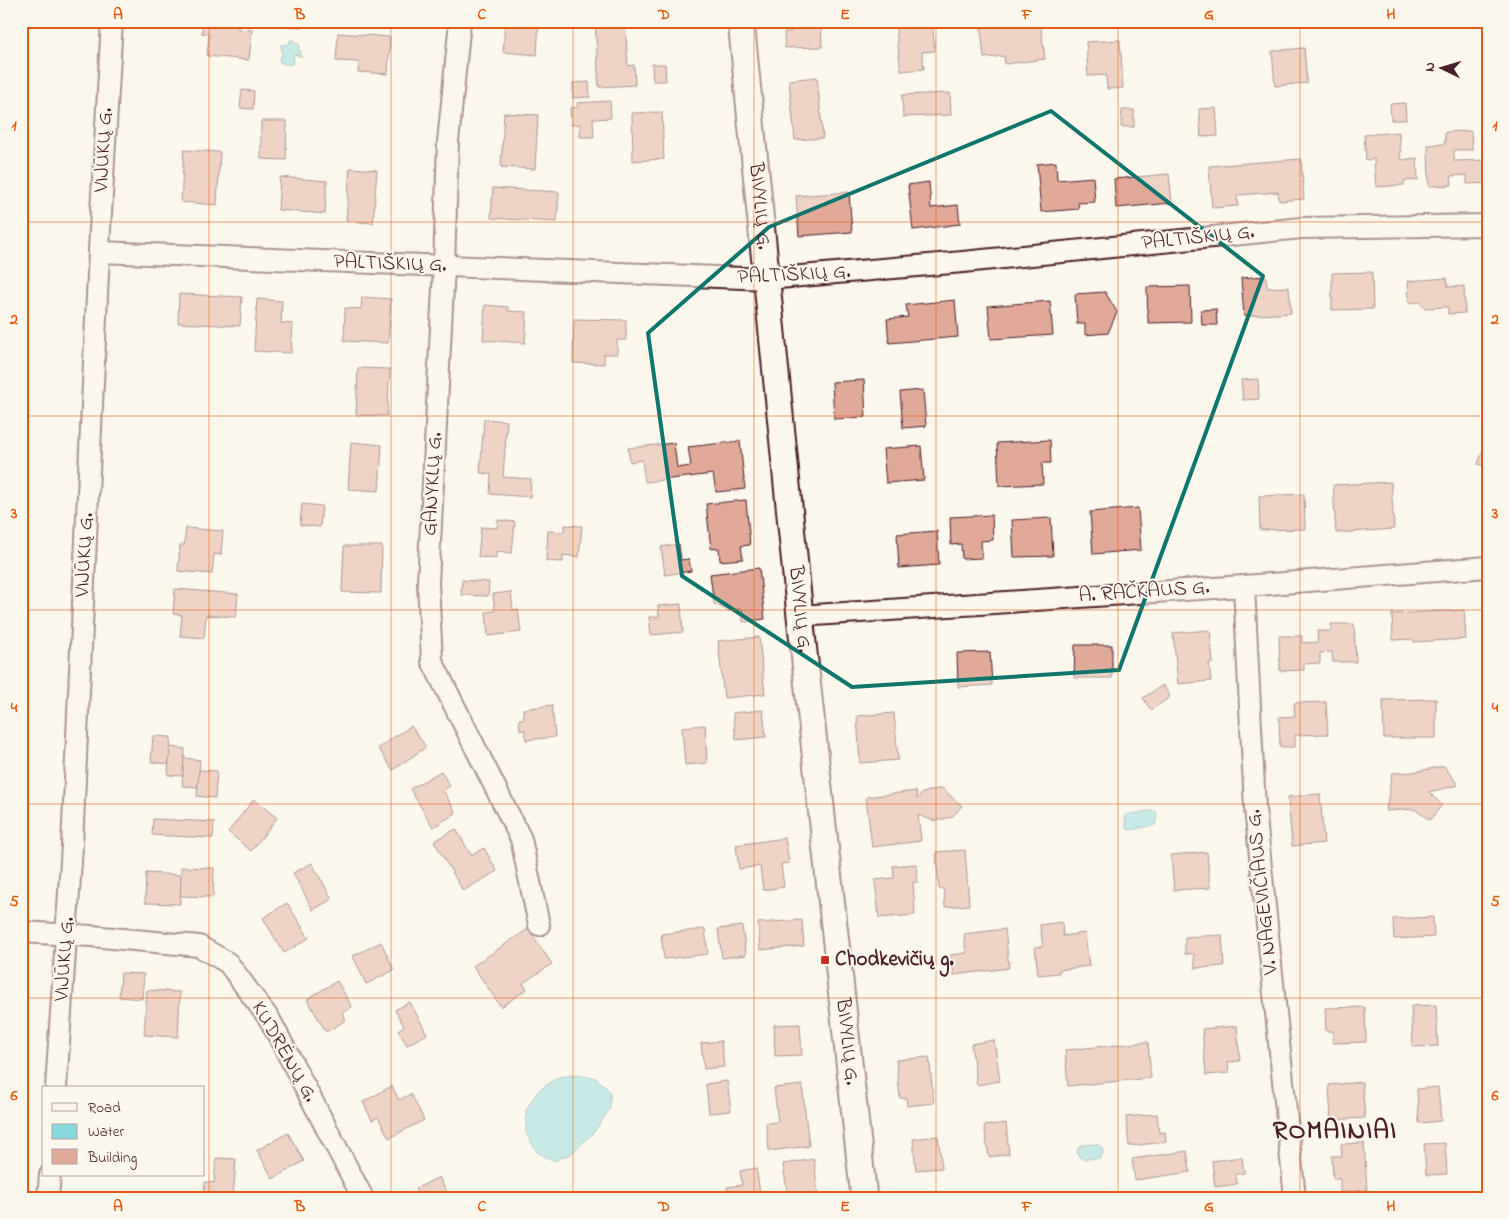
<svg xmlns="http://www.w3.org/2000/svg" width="1509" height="1219" font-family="'Indie Flower',sans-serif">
  <rect width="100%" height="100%" fill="#fbf7ec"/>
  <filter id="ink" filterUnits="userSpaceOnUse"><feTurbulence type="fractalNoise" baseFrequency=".02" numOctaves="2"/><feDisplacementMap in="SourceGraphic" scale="10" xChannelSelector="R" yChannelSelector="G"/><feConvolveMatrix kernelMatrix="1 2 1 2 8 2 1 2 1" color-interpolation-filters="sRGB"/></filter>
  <g filter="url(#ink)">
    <!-- water -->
    <g fill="#88d9de" stroke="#6f8f96">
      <path d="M291,39L300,45L298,50L302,52L299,54L302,57L294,54L293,63L290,65L281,63L279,60L282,54L281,45L289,44Z"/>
      <path d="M1148,811H1156L1157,817L1155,825L1130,830L1126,828L1125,815Z"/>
      <path d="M576,1075L596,1078L610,1092V1108L595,1131L571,1154L554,1161L537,1152L526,1133V1110L538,1091L558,1077Z"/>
      <path d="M1097,1144L1102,1148L1103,1153L1100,1158L1085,1159L1079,1157L1077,1151L1080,1145Z"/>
    </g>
    <!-- building -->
    <g fill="#e1a998" stroke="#4a1f2b">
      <path d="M203,21H238V29L252,30L249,60L207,56L209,34L202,33Z"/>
      <path d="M285,21H301V27L285,26Z"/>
      <path d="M505,21H539L537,55L503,52Z"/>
      <path d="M595,21H625L628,66L634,65L635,85L599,87Z"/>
      <path d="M792,21H821L822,47L785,48L784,32H792Z"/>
      <path d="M895,21H932L935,51L922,52L924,69L901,71Z"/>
      <path d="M1000,21H1040L1045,59L1005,64L1004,56L984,58L981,28L1001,26Z"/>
      <path d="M338,33L390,37L388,74L358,72L359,62L336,61Z"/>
      <path d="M1120,40L1123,88L1107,89L1106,75L1088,76L1086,42Z"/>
      <path d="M1304,48L1307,83L1275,86L1272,51Z"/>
      <path d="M652,64H665L666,81H653Z"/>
      <path d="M817,77L823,138L795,140L789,80Z"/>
      <path d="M589,82L590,97L573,98V83Z"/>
      <path d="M242,90L254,91L253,109L240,108Z"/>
      <path d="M950,93L951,115L903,117L902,95Z"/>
      <path d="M610,101L611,118L593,119L594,137H580V124L571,125L570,108L578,107L577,103Z"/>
      <path d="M1405,103L1406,120H1391L1390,104Z"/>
      <path d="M1216,108L1218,136L1201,137L1199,109Z"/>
      <path d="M1122,110H1134V127H1121Z"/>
      <path d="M662,112L664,159L633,161L632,113Z"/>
      <path d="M504,113L538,115L535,169L501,167Z"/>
      <path d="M261,121H287L286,160L261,159Z"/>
      <path d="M1471,131L1472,150H1454V161L1488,160V183L1467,184V175L1451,176L1452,185L1429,186L1428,145L1445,144V132Z"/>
      <path d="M1399,132L1401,160L1417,158L1418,180L1404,181V185L1376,187L1374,159L1366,160L1364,135Z"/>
      <path d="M184,150L220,152L217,205L181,202Z"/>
      <path d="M1301,159L1304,199L1279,201L1278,192L1237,195L1238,206L1212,208L1209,166Z"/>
      <path d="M1056,162L1057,180L1093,177L1095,202L1078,203L1079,209L1041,212L1037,164Z"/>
      <path d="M350,168L377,170L373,223L346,221Z"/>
      <path d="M1169,174L1172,203L1116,208L1114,179Z"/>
      <path d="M280,177L327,181L325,214L278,210Z"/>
      <path d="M929,182L931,208L958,205L960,224L913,230L908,185Z"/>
      <path d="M493,188L559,192L557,222L491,218Z"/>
      <path d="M849,192L852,232L799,236L796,196Z"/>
      <path d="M1372,272L1373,309L1332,310V273Z"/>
      <path d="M1266,276L1267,288L1289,287L1291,313L1244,316L1241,278Z"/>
      <path d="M1447,278L1448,287L1464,286L1465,313L1448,314V307L1425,308L1420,302L1409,303L1408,281Z"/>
      <path d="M1190,286L1191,322L1148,323L1147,287Z"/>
      <path d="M1105,292L1117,312L1108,333L1085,335V324H1077L1075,294Z"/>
      <path d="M179,294L242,297L240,326L178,323Z"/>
      <path d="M362,297L391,299L388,343L344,341L345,308L361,309Z"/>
      <path d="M257,299L282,301L281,323L293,324L291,353L254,351Z"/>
      <path d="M955,300L958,337L889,343L887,319L908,317L906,305Z"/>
      <path d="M1050,301L1053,335L991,339L988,306Z"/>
      <path d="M485,305L508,307V311L527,312L525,343L483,340Z"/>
      <path d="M1216,309L1217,325H1202L1201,310Z"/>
      <path d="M574,319L626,320V340H617V354H604V364L573,363Z"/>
      <path d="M358,368L390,369L387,416L356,415Z"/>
      <path d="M1258,379L1259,399L1243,400L1241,380Z"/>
      <path d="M864,380L866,417L834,419L832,382Z"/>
      <path d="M923,390L926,426L903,428L900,392Z"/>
      <path d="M484,419L507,421L503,477L531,479L530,497L490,494L491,474L480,473Z"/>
      <path d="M1487,439H1488V483L1483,481L1487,467L1478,464Z"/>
      <path d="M1050,440L1051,463H1042L1043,484L999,486L997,443Z"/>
      <path d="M740,441L745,489L716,492L713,474L645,482L642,460L630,462L628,448L674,443L677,468L691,466L688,447Z"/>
      <path d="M351,442L382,445L379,491L348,489Z"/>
      <path d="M921,446L924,480L886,483L883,449Z"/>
      <path d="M1391,482L1394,529L1336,533L1333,485Z"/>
      <path d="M1304,494L1305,529L1260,530L1259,496Z"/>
      <path d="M746,500L750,545L741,546L743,559L720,561L719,548L711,549L706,504Z"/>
      <path d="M302,504L322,506L320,527L300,525Z"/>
      <path d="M1138,508L1141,550L1093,554L1090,512Z"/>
      <path d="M992,515L993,540L981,541L982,558L962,559L961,544L951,545L950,517Z"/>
      <path d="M1051,518L1053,556L1014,557L1012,520Z"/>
      <path d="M498,520L515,522L512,553L496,551V558L478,557L481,527L497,528Z"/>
      <path d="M565,525L582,526L579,557L563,555V562L546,561L548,531L564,532Z"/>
      <path d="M186,528L223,531L221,555L214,554L212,574L178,571L180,545H184Z"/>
      <path d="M937,531L939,565L899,568L897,534Z"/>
      <path d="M679,544L681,560L689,559L691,571L665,575L661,547Z"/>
      <path d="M344,546H382L381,593L342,592Z"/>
      <path d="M759,568L765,619L743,622L742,609L729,611L714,604L710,574Z"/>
      <path d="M462,580L489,582L488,596L461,595Z"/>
      <path d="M175,589L238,594L236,617L206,615L204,638L180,636L182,615L173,614Z"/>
      <path d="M511,592L513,610L518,609L521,632L488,636L486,612L495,611L493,594Z"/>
      <path d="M681,604L683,632L651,635L649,617H659L658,606Z"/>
      <path d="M1464,610L1466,639L1414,642L1413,639L1393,640L1392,614Z"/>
      <path d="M1331,624H1354L1356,662H1333L1332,652L1320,653V663L1304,664V670L1280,671L1279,636H1302V643L1318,642L1317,631H1331Z"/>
      <path d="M1210,630L1213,663H1209L1211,681L1178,684L1173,633Z"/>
      <path d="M759,637L765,694L724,698L718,641Z"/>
      <path d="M1075,645H1112V678H1074Z"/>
      <path d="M990,652L992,685L958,687L957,653Z"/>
      <path d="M1163,685L1170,697L1151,710L1143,698Z"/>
      <path d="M1436,699V738H1384L1383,700Z"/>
      <path d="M1326,702L1328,734L1295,735V747H1280L1279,717L1295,716L1294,703Z"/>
      <path d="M552,705L555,737L526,740L525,730H520L519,719H524L523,709Z"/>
      <path d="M763,710L766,737L736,740L733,713Z"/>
      <path d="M894,713L898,760L860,763L857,716Z"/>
      <path d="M705,725L707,763L685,765L682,727Z"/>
      <path d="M411,726L426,747L393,770L378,748Z"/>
      <path d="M153,736L171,737L169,764L151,762Z"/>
      <path d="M170,747L185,749L183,776L168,775Z"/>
      <path d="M184,758L200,760L198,787L182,786Z"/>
      <path d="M1444,766L1458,785L1429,792L1442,805L1430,820L1414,809L1386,811L1392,773L1414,772Z"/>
      <path d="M199,770L217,771L215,798L197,796Z"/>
      <path d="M441,771L450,786L443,790L456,813L433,827L410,789Z"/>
      <path d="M942,788L962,806L952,817L934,821L918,815L921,841L872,847L866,797L916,791L917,799L922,793Z"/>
      <path d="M1320,794L1324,843L1292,846L1288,797Z"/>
      <path d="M254,799L277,818L251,851L228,832Z"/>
      <path d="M153,819L214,822L213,838L152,835Z"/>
      <path d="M456,829L471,855L484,848L497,871L463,891L434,841Z"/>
      <path d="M785,838L789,863L781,864L784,887L763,890L760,866L739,869L736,845Z"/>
      <path d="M965,850L969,905L945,907L944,889H939L936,852Z"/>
      <path d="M1207,852L1210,888L1174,890L1171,855Z"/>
      <path d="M312,863L332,899L313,910L293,873Z"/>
      <path d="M916,864L918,882H913L915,915L879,918L875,880L894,878L893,866Z"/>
      <path d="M181,867L214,868L213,897L180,896Z"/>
      <path d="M146,873L181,875L180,904L145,903Z"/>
      <path d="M287,903L309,938L284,953L263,918Z"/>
      <path d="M1433,917L1434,937L1394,939L1393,919Z"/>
      <path d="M802,920L804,946L760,950L758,923Z"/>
      <path d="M1062,922L1063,936L1085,933L1089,966L1059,970V973L1038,975L1035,947L1043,946L1040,925Z"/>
      <path d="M742,926L746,955L722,958L718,929Z"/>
      <path d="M528,929L552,964L523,983L527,989L501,1007L473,966Z"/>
      <path d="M705,929L708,954L664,959L661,934Z"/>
      <path d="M1005,929L1009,968L954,975L951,955L966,953L964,934Z"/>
      <path d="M1222,935L1224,966L1195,968L1194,954H1185V937Z"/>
      <path d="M381,942L394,970L366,984L353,956Z"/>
      <path d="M121,973L144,974L142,999L119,997Z"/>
      <path d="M337,981L352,1007L342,1013L346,1020L326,1032L307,999Z"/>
      <path d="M147,990L180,992L178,1037L144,1035Z"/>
      <path d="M410,1002L427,1034L407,1045L398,1030L404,1026L395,1010Z"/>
      <path d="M1436,1005L1438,1046L1413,1047L1411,1006Z"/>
      <path d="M1365,1007L1366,1042L1333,1043V1031H1326L1325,1008Z"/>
      <path d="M800,1024L802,1055L775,1056L774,1025Z"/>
      <path d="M1237,1026L1240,1061L1228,1062L1229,1073L1206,1075L1202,1029Z"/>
      <path d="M994,1040L1000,1081L977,1085L971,1044Z"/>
      <path d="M721,1041L724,1067L704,1069L701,1043Z"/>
      <path d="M1148,1042L1151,1078L1068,1086L1065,1050Z"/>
      <path d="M929,1057L934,1103L907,1106L906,1098H900L896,1060Z"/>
      <path d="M727,1081L731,1111L709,1113L706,1084Z"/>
      <path d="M1362,1082L1365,1118L1331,1120L1329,1085Z"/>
      <path d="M802,1085L809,1146L769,1151L766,1123L778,1122L774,1088Z"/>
      <path d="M392,1086L399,1100L411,1094L424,1120L389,1138L378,1117L372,1120L363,1102Z"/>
      <path d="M1438,1087L1441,1121L1419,1123L1417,1089Z"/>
      <path d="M1157,1114L1159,1133L1165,1132L1166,1142L1129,1146L1126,1117Z"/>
      <path d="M1006,1123L1009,1154L989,1157L984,1126Z"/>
      <path d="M288,1133L304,1161L273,1179L257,1150Z"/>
      <path d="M938,1136L942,1168L916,1170L913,1139Z"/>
      <path d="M1364,1143L1367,1190L1340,1192V1179H1333L1332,1156H1342L1341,1144Z"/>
      <path d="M1445,1143L1447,1174L1426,1175L1424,1144Z"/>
      <path d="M1187,1151L1190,1172L1135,1180L1132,1159Z"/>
      <path d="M1242,1157L1244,1173L1236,1174L1237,1184L1215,1187L1212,1161Z"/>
      <path d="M216,1158L236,1159L233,1198H203L205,1182L214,1183Z"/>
      <path d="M814,1159L818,1194L788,1198L783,1164Z"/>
      <path d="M756,1168L761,1198H746L745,1195L729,1198L727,1187L742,1185L740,1171Z"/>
      <path d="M439,1177L450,1198H420L415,1189Z"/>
    </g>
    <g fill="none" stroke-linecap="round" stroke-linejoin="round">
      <!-- minor casing -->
      <g stroke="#4a1f2b" stroke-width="24">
        <g id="minor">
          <path d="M460,21L448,142L444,267L428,583L432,661L521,839L539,925"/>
          <path d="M99,252L767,279L963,262L1302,228L1488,225"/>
          <path d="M1244,586L1255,808L1295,1198"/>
          <path d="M800,616L1244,586L1488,567"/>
          <path d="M21,932L91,936L199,946L228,963L270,1020L363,1198"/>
          <path d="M56,1088L72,846L100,230L112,21"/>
          <path d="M48,1198L50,1175"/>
        </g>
      </g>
      <!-- tertiary casing -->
      <g stroke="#4a1f2b" stroke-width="29">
        <g id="tertiary">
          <path id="s1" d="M741,21L800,616L864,1198"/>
        </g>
      </g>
      <!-- minor -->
      <use href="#minor" stroke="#fbf7ec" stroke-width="20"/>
      <!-- tertiary -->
      <use href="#tertiary" stroke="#fbf7ec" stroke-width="25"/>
    </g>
  </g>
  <!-- marked area -->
  <path d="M0 0H1509V1219H0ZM1051,111L1263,276L1119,670L852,687L682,576L648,333L769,227Z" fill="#fbf7ec" fill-opacity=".55" fill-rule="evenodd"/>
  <path fill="none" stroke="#0f766e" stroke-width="4" stroke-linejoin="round" d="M1051,111L1263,276L1119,670L852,687L682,576L648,333L769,227Z"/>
  <!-- grid -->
  <path fill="none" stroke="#e8590c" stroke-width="1" stroke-opacity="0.55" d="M209,21V1198M391,21V1198M573,21V1198M754,21V1198M936,21V1198M1118,21V1198M1300,21V1198M21,222H1488M21,416H1488M21,610H1488M21,804H1488M21,998H1488"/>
  <!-- markers -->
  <rect fill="#c8321e" stroke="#fbf7ec" stroke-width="2" x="820" y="955" width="10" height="10" rx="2.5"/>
  <g text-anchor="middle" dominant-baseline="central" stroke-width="4" stroke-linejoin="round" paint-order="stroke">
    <!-- street labels -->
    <g font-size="21" fill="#4a1f2b" stroke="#fbf7ec">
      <text transform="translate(104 150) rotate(-87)">VIJŪKŲ G.</text>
      <text stroke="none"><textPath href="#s1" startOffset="186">BIVYLIŲ G.</textPath></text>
      <text transform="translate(1198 238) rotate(-6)">PALTIŠKIŲ G.</text>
      <text transform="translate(390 264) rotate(2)">PALTIŠKIŲ G.</text>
      <text transform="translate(794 275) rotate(-3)">PALTIŠKIŲ G.</text>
      <text transform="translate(433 484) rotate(-87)">GANYKLŲ G.</text>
      <text transform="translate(85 555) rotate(-87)">VIJŪKŲ G.</text>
      <text transform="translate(1144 592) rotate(-4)">A. RAČKAUS G.</text>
      <text stroke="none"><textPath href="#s1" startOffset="591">BIVYLIŲ G.</textPath></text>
      <text transform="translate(1263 892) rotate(-96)">V. NAGEVIČIAUS G.</text>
      <text transform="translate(65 959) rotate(-86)">VIJŪKŲ G.</text>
      <text stroke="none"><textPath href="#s1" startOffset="1026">BIVYLIŲ G.</textPath></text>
      <text transform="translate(284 1052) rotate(60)">KUDRĖNŲ G.</text>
    </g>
    <!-- poi labels -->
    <g font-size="21" font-weight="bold" fill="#4a1f2b" stroke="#fbf7ec" text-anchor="start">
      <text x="835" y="960">Chodkevičių g.</text>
    </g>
    <!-- district labels -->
    <g font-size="26" font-weight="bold" letter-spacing="1" fill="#4a1f2b" stroke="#fbf7ec">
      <text x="1335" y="1132">ROMAINIAI</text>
    </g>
  </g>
  <!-- margin -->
  <rect width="1509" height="1219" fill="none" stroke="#fbf7ec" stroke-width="55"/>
  <!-- legend -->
  <rect x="42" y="1086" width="162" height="90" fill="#fbf7ec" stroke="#b4a19f"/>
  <rect x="52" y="1103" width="25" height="8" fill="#fbf7ec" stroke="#b4a19f"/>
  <text x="88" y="1112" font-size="15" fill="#4a1f2b">Road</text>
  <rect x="52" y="1124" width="25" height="15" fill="#88d9de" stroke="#b4a19f"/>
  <text x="88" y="1136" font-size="15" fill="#4a1f2b">Water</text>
  <rect x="52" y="1149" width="25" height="15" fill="#e1a998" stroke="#b4a19f"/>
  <text x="88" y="1162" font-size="15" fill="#4a1f2b">Building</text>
  <!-- north arrow -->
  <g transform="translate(1442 68) rotate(275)" stroke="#fbf7ec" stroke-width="4" paint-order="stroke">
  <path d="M0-4L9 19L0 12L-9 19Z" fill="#4a1f2b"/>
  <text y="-8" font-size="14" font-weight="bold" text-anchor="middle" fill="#4a1f2b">N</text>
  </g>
  <rect x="28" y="28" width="1454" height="1164" fill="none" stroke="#e8590c" stroke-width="2"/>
  <g font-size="16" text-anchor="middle" font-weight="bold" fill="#e8590c">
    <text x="118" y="19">A</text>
    <text x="300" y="19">B</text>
    <text x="482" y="19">C</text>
    <text x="664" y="19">D</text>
    <text x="845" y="19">E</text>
    <text x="1027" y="19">F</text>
    <text x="1209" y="19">G</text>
    <text x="1391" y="19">H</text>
    <text x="14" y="130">1</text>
    <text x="1495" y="130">1</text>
    <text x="14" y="324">2</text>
    <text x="1495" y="324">2</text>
    <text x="14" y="518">3</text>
    <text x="1495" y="518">3</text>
    <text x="14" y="712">4</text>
    <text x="1495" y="712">4</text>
    <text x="14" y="906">5</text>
    <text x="1495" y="906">5</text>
    <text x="14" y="1100">6</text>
    <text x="1495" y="1100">6</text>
    <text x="118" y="1211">A</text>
    <text x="300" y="1211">B</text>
    <text x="482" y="1211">C</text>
    <text x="664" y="1211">D</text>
    <text x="845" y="1211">E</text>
    <text x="1027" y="1211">F</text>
    <text x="1209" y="1211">G</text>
    <text x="1391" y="1211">H</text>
  </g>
</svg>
